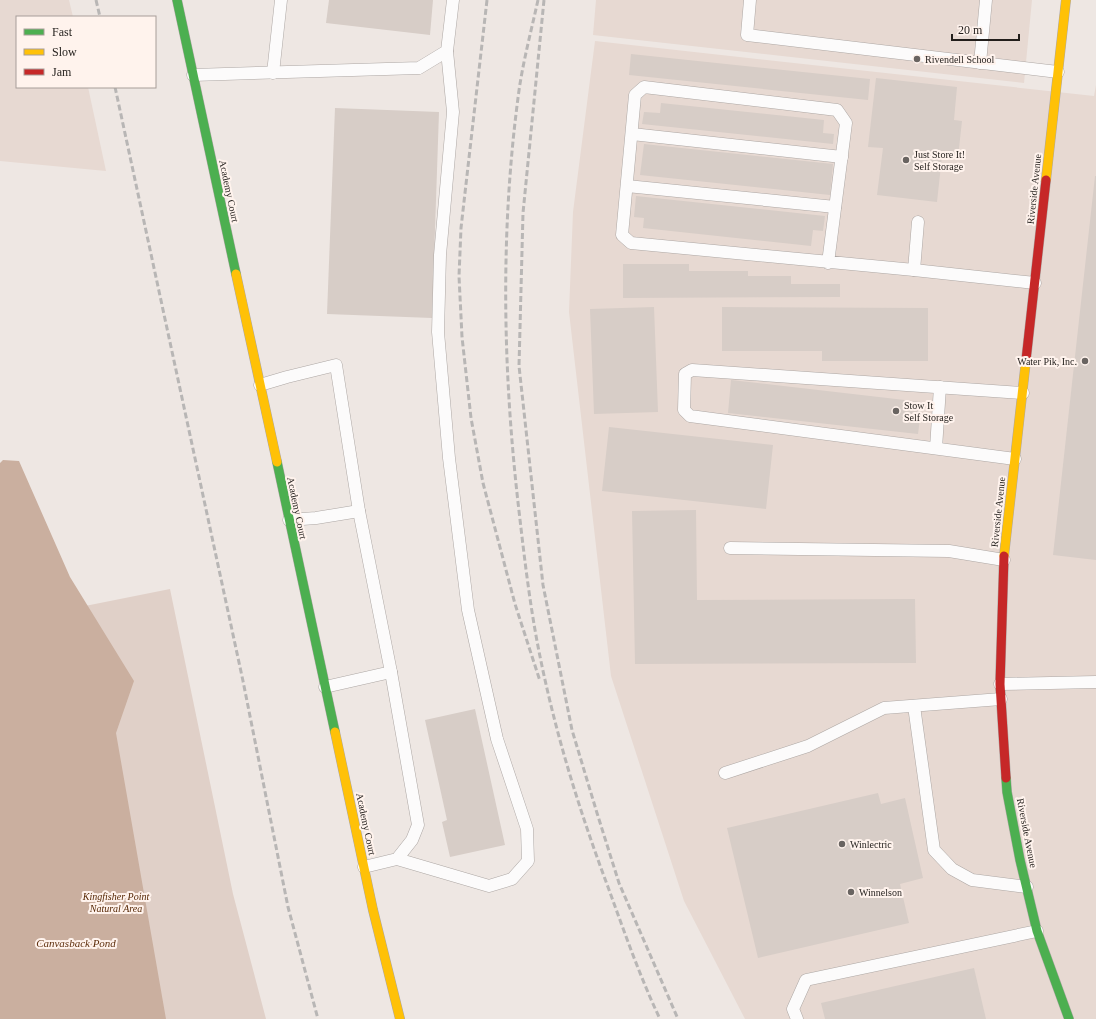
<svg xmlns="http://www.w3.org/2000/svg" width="1096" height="1019" font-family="'Times New Roman',serif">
  <rect width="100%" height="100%" fill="#eee7e3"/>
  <!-- built -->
  <g fill="#e7d9d2">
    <path d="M0,0H69L73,17H17V87H88L106,171L0,161Z"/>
    <path d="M596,0H1032L1024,83L593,35Z"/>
    <path d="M595,41L1094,96L1096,85V1019H745L684,901L611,676L569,312L573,212Z"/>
  </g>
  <!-- green -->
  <path fill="#e0d0c8" d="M170,589L233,894L266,1019H0V623Z"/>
  <!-- water -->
  <path fill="#caaf9f" d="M3,460L19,461L70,577L134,681L116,733L166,1019H0V463Z"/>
  <!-- building -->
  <g fill="#d7cdc7">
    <path d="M329,0H433L430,35L326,23Z"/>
    <path d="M631,54L870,79L868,100L629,75Z"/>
    <path d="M876,78L957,87L954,120L962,121L958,157L942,156L937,202L877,195L883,148L868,147Z"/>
    <path d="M661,103L824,120L823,133L834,134L833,144L642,124L644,112L660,113Z"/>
    <path d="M335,108L439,112L432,318L327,314Z"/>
    <path d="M644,144L833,164L830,195L640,175Z"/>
    <path d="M1095,176H1096V560L1053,555Z"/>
    <path d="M636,196L825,216L823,231L813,230L811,246L643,228L644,218L634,217Z"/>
    <path d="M623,264H689V271H748V276H791V284H840V297L623,298Z"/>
    <path d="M654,307L658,412L594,414L590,309Z"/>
    <path d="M722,307L928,308V361H822V351H722Z"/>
    <path d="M731,380L922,402L918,434L728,413Z"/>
    <path d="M609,427L773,445L766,509L602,491Z"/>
    <path d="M696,510L697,600L915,599L916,663L635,664L632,511Z"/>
    <path d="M475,709L505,845L450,857L442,822L447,820L425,720Z"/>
    <path d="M878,793L881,804L905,798L923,878L900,884L909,923L758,958L727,828Z"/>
    <path d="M974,968L986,1019H825L821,1003Z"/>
  </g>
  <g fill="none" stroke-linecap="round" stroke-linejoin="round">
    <!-- lane casing -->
    <g stroke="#ada7a4" stroke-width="13">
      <g id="lane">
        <path d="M750,0L747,35L1058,72"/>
        <path d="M980,63L986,0"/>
        <path d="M273,73L281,0"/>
        <path d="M193,75L419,68L447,51L453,0"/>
        <path d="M632,134L842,157"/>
        <path d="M627,186L835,207"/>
        <path d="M918,222L914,270L1035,283"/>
        <path d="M828,263L846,123L837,110L644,87L635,95L622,235L631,243L914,270"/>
        <path d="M260,385L287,377L336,365L359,511L316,518L289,520"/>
        <path d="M936,448L940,387"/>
        <path d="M1015,459L690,416L684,410L685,374L692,370L1023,393"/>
        <path d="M730,548L949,551L1004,560"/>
        <path d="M1000,684L1096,682"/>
        <path d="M325,687L391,672L359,511"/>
        <path d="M914,706L934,850L952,869L972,880L1027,887"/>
        <path d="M725,773L808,746L884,708L1001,699"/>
        <path d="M397,859L489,886L512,879L528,861L527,829L497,739L468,610L449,458L438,332L440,255L453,112L447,51"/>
        <path d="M364,867L397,859L412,840L418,825L391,672"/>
        <path d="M797,1019L793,1009L806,980L1037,931"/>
      </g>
    </g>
    <!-- fast casing -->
    <g stroke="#ada7a4" stroke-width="10">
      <g id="fast">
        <path d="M177,0L236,274"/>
        <path d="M277,462L335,732"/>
        <path d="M1006,778L1007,792L1020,860L1037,931L1069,1019"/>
      </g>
    </g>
    <!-- slow casing -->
    <g stroke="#ada7a4" stroke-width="10">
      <g id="slow">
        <path d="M1046,180L1066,0"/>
        <path d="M236,274L277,462"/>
        <path d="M1004,556L1026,360"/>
        <path d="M335,732L373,910L400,1019"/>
      </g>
    </g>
    <!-- jam casing -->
    <g stroke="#ada7a4" stroke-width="10">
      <g id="jam">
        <path d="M1026,360L1046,180"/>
        <path d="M1004,556L1000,684L1006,778"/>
      </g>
    </g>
    <!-- lane -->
    <use href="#lane" stroke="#fcfbfb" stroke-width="12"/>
    <!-- fast -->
    <use href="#fast" stroke="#4caf50" stroke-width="9"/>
    <!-- slow -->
    <use href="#slow" stroke="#ffc107" stroke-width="9"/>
    <!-- jam -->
    <use href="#jam" stroke="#c62828" stroke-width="9"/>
    <!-- rail -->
    <g stroke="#b8b6b5" stroke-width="3" stroke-dasharray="6 3" stroke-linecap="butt">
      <path d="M96,0L100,17"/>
      <path d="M487,0L461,228L459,276L462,337L471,418L483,483L515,604L540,681"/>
      <path d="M538,0C531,32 522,65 518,98C500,235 503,374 519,511C525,563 531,615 542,666C558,742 581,815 608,887C624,931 640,977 660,1019"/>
      <path d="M544,0L523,213L519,366L543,585L572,730L597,813L619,883L678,1019"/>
      <path d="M115,87L243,681L288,907L318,1019"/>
    </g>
  </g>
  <!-- markers -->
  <g fill="#696461" stroke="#fff3ed" stroke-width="1.5">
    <circle cx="917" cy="59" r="4"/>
    <circle cx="906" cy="160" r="4"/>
    <circle cx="1085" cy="361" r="4"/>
    <circle cx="896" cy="411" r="4"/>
    <circle cx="842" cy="844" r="4"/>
    <circle cx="851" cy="892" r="4"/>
  </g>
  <g text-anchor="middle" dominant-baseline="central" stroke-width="4" stroke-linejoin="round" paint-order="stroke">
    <!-- poi labels -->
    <g font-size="10" fill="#221e1b" stroke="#fff3ed" text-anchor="start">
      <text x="925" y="59">Rivendell School</text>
      <text x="914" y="154">Just Store It!<tspan x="914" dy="12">Self Storage</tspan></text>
      <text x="1077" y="361" text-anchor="end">Water Pik, Inc.</text>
      <text x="904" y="405">Stow It<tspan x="904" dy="12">Self Storage</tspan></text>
      <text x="850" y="844">Winlectric</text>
      <text x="859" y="892">Winnelson</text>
    </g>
    <!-- street labels -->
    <g font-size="10" fill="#221e1b" stroke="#fff3ed">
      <text transform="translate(1034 189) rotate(-84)">Riverside Avenue</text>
      <text transform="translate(229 191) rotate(78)">Academy Court</text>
      <text transform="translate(297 508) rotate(78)">Academy Court</text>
      <text transform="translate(998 512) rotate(-84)">Riverside Avenue</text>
      <text transform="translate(366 824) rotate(78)">Academy Court</text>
      <text transform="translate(1027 833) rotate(79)">Riverside Avenue</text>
    </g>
    <!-- park labels -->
    <g font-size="10" font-style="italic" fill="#562704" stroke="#fff3ed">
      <text x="116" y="896">Kingfisher Point<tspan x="116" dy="12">Natural Area</tspan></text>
    </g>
    <!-- water labels -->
    <g font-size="11" font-style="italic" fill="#5e2e0c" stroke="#fff3ed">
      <text x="76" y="943">Canvasback Pond</text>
    </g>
  </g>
  <!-- legend -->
  <rect x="16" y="16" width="140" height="72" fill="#fff3ed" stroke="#a79e99"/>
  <rect x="24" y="29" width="20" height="6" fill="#4caf50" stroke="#a79e99"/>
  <text x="52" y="36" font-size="12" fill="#221e1b">Fast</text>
  <rect x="24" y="49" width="20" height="6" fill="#ffc107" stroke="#a79e99"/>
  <text x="52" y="56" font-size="12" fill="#221e1b">Slow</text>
  <rect x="24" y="69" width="20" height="6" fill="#c62828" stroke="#a79e99"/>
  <text x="52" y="76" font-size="12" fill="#221e1b">Jam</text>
  <!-- scale -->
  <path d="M952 34v6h67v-6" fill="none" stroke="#221e1b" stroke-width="2"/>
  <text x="958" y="34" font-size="12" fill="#221e1b" stroke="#fff3ed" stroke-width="3" paint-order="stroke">20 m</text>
</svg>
